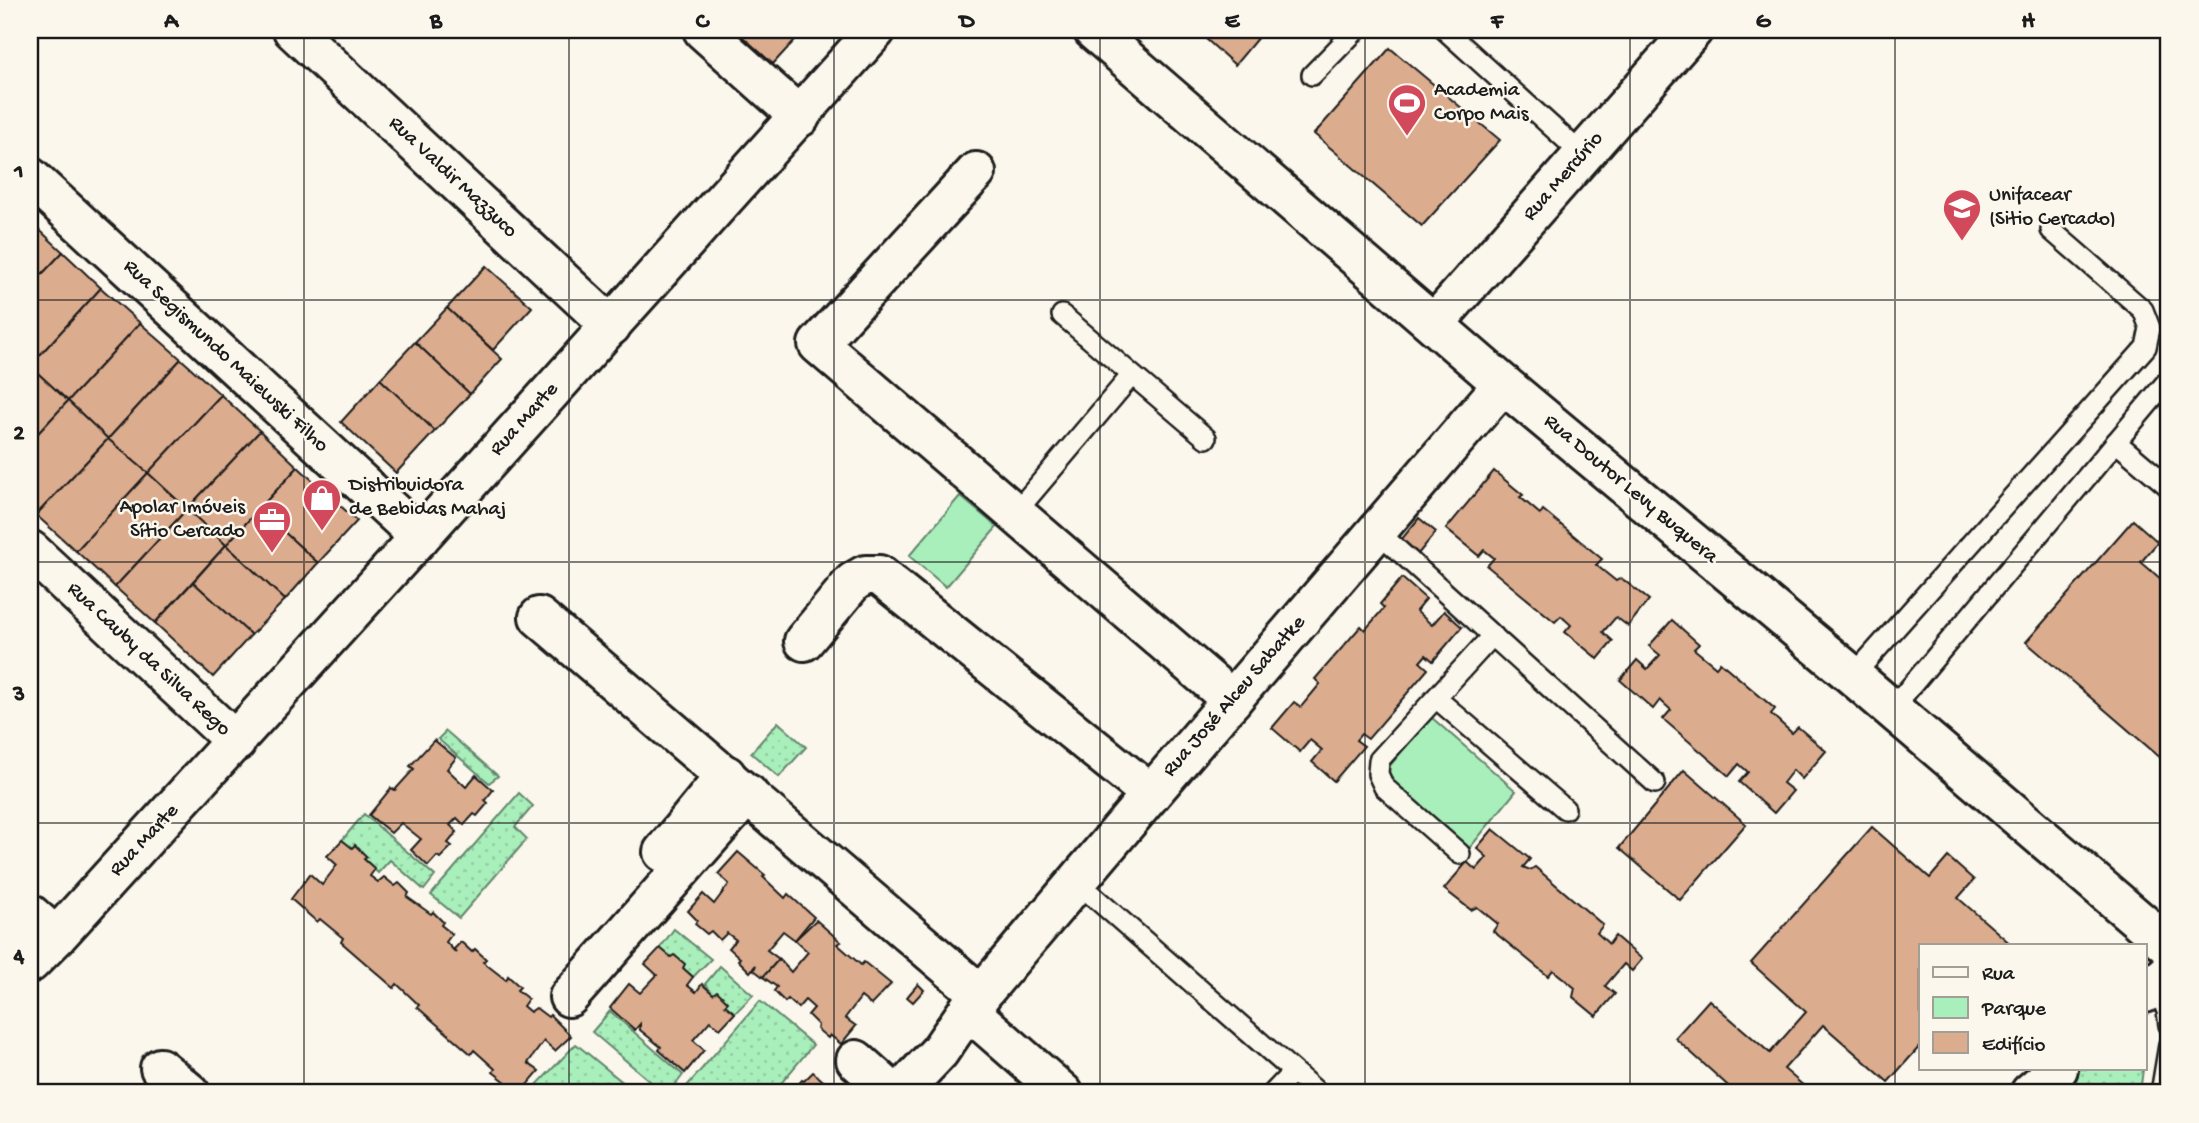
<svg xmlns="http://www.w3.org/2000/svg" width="2199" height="1123" font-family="'Gochi Hand',sans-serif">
  <defs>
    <pattern id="green-dots" width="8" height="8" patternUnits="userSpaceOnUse" patternTransform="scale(1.75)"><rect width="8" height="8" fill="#a9efbb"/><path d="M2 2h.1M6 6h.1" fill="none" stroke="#91cca0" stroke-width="1.8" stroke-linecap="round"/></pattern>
  </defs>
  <rect width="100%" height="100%" fill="#fbf7ec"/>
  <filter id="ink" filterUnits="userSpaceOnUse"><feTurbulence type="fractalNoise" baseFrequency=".0143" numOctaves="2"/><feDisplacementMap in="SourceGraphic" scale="14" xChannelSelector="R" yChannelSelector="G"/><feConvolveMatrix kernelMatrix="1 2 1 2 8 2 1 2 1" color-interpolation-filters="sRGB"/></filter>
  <g filter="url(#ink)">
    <!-- green -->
    <g fill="url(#green-dots)" stroke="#62866c" stroke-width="2">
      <path d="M778,722L806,747L779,777L751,753Z"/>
      <path d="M446,731L498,776L489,783L438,739Z"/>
      <path d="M519,793L533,806L515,827L527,839L459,918L431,895Z"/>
      <path d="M364,814L435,876L424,890L390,860L378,873L364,859L366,856L355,846L352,848L342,840Z"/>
      <path d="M674,929L711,959L693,977L683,968L684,964L671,957L660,948Z"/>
      <path d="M720,966L753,995L735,1013L725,1005L727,1001L717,992L713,994L705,984Z"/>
      <path d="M760,1001L813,1045L773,1093H681Z"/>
      <path d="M610,1011L683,1075L669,1093H664L592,1032Z"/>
      <path d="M576,1044L631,1089L628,1093H529Z"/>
      <path d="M2077,1069H2143L2140,1093H2049Z"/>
    </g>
    <!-- pitch -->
    <g fill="#a9efbb" stroke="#62866c" stroke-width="2">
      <path d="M960,496L997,527L946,587L909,556Z"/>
      <path d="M1431,717L1516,791L1468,850L1382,775Z"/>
    </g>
    <!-- building -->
    <g fill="#dcac8e" stroke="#1c1c1c" stroke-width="2">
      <path d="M735,30H804L773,64Z"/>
      <path d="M1196,30H1264L1235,65Z"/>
      <path d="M1390,48L1500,140L1422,226L1314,134Z"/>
      <path d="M30,221L63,252L30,287Z"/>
      <path d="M63,252L101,288L30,366V287Z"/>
      <path d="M486,266L532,307L493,350L447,308Z"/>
      <path d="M101,288L140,323L68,401L30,366Z"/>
      <path d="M447,308L502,359L470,394L415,342Z"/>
      <path d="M140,323L181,359L108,439L68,401Z"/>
      <path d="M415,342L470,394L435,431L380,379Z"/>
      <path d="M181,359L221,395L148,473L108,439Z"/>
      <path d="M30,366L68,401L30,442Z"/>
      <path d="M380,379L435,431L396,473L341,422Z"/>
      <path d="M221,395L260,431L187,509L148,473Z"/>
      <path d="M68,401L108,439L36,515L30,509V442Z"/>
      <path d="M260,431L298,467L226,545L187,509Z"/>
      <path d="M108,439L148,473L76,551L36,515Z"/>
      <path d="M298,467L357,521L318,563L259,509Z"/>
      <path d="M1494,471L1523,495L1520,497L1540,514L1543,510L1602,559L1596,565L1616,581L1621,578L1649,600L1628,626L1616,617L1603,632L1613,641L1598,659L1565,632L1571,625L1561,616L1555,622L1487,566L1494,558L1484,550L1479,556L1446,529Z"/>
      <path d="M148,473L187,509L115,587L76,551Z"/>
      <path d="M187,509L226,545L155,623L115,587Z"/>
      <path d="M259,509L318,563L285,600L226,545Z"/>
      <path d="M1419,518L1436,532L1418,554L1401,540Z"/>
      <path d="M2133,520L2158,542L2141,562L2169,586V765L2026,642Z"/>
      <path d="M226,545L285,600L251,635L193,582Z"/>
      <path d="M1402,578L1426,599L1416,611L1432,625L1444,611L1462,627L1433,661L1426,655L1420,662L1428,669L1368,739L1361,734L1356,740L1364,746L1334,781L1312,762L1322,750L1310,740L1300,752L1272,728L1294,702L1301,707L1320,684L1315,679L1361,626L1365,630L1384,608L1380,604Z"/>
      <path d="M193,582L251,635L213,677L155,623Z"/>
      <path d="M1672,620L1699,644L1694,649L1716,667L1720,662L1775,709L1771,714L1792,733L1798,727L1826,751L1802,779L1793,770L1783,783L1793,791L1774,813L1739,782L1748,772L1739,764L1729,776L1663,719L1671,710L1660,700L1653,709L1620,680L1637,660L1647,669L1660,655L1649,646Z"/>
      <path d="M434,740L456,758L447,769L466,787L476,775L493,790L485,800L488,803L477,816L474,814L464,825L457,818L450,825L457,832L448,843L452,846L440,858L437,856L428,866L411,850L421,839L401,823L391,833L369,815L391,788L395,790L414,769L410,766Z"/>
      <path d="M1684,770L1746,824L1680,900L1619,848Z"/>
      <path d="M1872,827L1930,878L1948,857L1974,880L1958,898L2013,946H1921V1045L1888,1082L1823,1025L1784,1069L1812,1093H1736L1675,1038L1709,1000L1770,1053L1806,1012L1751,963Z"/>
      <path d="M1493,829L1530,859L1523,867L1530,870L1535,867L1603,925L1597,933L1609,944L1615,936L1642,959L1632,971L1624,964L1605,986L1615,994L1596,1016L1573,997L1575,988L1553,970L1548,976L1493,931L1498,924L1477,907L1471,910L1444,889L1467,862L1476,870L1487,857L1477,848Z"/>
      <path d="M342,840L352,848L355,845L367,857L364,859L375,869L370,876L378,882L384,877L395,886L399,883L409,893L407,897L431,914L433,912L443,922L441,925L452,934L446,942L456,953L454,949L461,942L472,952L475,949L486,959L483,962L506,980L508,976L520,987L517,990L528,999L523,1006L530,1012L536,1008L548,1017L550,1015L571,1036L555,1051L544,1041L528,1063L539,1071L520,1093L493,1072L495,1069L474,1050L471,1054L417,1007L419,1005L397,984L394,988L341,942L343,938L320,919L317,922L291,899L310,874L322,885L337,865L327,856Z"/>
      <path d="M738,852L765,875L763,877L785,898L788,894L814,917L795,940L783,931L767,950L779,959L763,977L754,970L756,965L750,972L738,960L740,958L729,948L736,940L727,933L720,940L711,931L707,934L695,924L697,920L688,911L703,894L714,904L729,884L718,874Z"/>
      <path d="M816,920L841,942L837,944L861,965L864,962L891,984L871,1005L861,997L845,1018L856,1026L841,1044L830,1035L828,1038L817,1029L818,1025L808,1015L814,1008L805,1000L798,1008L788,999L785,1002L774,991L777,987L763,977L779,959L791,972L808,952L795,940Z"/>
      <path d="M660,948L671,957L674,955L685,964L683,968L693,977L687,985L696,992L702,984L713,994L717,991L728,1002L725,1005L735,1013L720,1029L710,1021L693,1040L704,1050L685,1073L659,1050L661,1047L640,1030V1024L635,1030L610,1008L629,984L640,993L657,975L645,964Z"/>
      <path d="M918,984L924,990L913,1002L907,997Z"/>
      <path d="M813,1072L837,1093H791L802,1080L804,1081Z"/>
    </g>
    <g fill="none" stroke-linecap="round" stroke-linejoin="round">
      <!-- service casing -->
      <g stroke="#1c1c1c" stroke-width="24">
        <g id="service">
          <path d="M1445,30L1583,155"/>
          <path d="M1312,75L1356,30"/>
          <path d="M1062,315L1206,438"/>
          <path d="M2116,442L2169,487"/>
          <path d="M1015,513L1131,376"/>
          <path d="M1377,531L1655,783"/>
          <path d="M1853,676L2146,347L2150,328L2143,310L2051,230"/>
          <path d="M1436,698L1565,809"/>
          <path d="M1892,709L2169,379"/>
          <path d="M1460,854L1384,787L1378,774L1379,760L1493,635"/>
          <path d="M1077,882L1318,1093"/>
          <path d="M2156,983L2167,1011L2169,1025"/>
          <path d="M1273,1093L1293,1072"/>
          <path d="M2161,1093L2169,1045"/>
        </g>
      </g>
      <!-- minor casing -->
      <g stroke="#1c1c1c" stroke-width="44">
        <g id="minor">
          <path d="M293,30L611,326"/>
          <path d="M703,30L800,117"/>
          <path d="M976,172L818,344L1232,700"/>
          <path d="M30,177L420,537"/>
          <path d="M1434,324L1693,30"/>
          <path d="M30,550L236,742"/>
          <path d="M539,617L981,995"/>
          <path d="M804,641L853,582L865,575H879L1151,794"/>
          <path d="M663,852L726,775"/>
          <path d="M30,914L56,937"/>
          <path d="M569,997L748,794"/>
          <path d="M968,1010L1063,1093"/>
          <path d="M856,1060L893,1093"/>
          <path d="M160,1068L190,1093"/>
          <path d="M900,1093L939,1052L968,1010L1151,794L1503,384"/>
        </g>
      </g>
      <!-- tertiary casing -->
      <g stroke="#1c1c1c" stroke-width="44">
        <g id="tertiary">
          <path d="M1093,30L1503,384L1853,676L2169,946"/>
          <path d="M30,963L56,937L420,537L876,30"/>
        </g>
      </g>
      <!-- secondary casing -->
      <g stroke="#1c1c1c" stroke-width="44">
        <g id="secondary">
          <path d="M2145,993L2169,972"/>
          <path d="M2030,1093L2058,1069"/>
        </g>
      </g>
      <!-- service -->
      <use href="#service" stroke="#fbf7ec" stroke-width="19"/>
      <!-- minor -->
      <use href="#minor" stroke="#fbf7ec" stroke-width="38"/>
      <!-- tertiary -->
      <use href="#tertiary" stroke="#fbf7ec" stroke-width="38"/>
      <!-- secondary -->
      <use href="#secondary" stroke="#fbf7ec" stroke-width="38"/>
    </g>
  </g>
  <!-- grid -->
  <path fill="none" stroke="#1c1c1c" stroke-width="2" stroke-opacity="0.55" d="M304,30V1093M569,30V1093M834,30V1093M1100,30V1093M1365,30V1093M1630,30V1093M1895,30V1093M30,300H2169M30,562H2169M30,823H2169"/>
  <!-- icons -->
  <defs>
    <g id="stadium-pin" transform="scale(2.0125)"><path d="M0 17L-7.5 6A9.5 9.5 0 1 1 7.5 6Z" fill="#d1495b" stroke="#fbf7ec"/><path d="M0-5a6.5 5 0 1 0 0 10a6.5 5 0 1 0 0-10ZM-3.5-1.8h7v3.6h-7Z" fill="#fff"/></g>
    <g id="university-pin" transform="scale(2.0125)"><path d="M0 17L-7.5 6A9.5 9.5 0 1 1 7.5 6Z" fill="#d1495b" stroke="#fbf7ec"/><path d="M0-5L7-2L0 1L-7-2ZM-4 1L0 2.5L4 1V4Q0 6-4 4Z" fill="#fff"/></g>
    <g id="shop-pin" transform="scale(2.0125)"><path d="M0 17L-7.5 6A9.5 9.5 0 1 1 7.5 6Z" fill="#d1495b" stroke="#fbf7ec"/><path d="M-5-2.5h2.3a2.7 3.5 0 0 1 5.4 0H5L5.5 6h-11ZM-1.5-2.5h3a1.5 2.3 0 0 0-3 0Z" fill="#fff"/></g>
    <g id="office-pin" transform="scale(2.0125)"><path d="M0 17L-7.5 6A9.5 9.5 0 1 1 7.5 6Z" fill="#d1495b" stroke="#fbf7ec"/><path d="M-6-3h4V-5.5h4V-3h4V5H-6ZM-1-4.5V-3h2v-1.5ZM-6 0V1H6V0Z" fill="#fff"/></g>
  </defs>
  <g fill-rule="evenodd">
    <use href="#stadium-pin" x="1407" y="103"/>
    <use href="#university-pin" x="1962" y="208"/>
    <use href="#shop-pin" x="322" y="498"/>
    <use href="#office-pin" x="272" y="520"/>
  </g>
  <g text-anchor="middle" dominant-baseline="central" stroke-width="5" stroke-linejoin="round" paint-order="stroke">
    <!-- poi labels -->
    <g font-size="21" fill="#1c1c1c" stroke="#fbf7ec" text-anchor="start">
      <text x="1434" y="91">Academia<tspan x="1434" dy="24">Corpo Mais</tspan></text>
      <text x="1989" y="196">Unifacear<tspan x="1989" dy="24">(Sitio Cercado)</tspan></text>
      <text x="349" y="486">Distribuidora<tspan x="349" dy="24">de Bebidas Mahaj</tspan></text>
      <text x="245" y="508" text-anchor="end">Apolar Imóveis<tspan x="245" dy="24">Sítio Cercado</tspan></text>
    </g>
    <!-- street labels -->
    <g font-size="21" fill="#1c1c1c" stroke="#fbf7ec">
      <text transform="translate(1564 177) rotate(-49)">Rua Mercúrio</text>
      <text transform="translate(452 178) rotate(43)">Rua Valdir Mazzuco</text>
      <text transform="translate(225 357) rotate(43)">Rua Segismundo Maiewski Filho</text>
      <text transform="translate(525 420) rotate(-48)">Rua Marte</text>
      <text transform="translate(1630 490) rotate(40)">Rua Doutor Levy Buquera</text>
      <text transform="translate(148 660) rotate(43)">Rua Cauby da Silva Rego</text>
      <text transform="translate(1235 697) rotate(-49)">Rua José Alceu Sabatke</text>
      <text transform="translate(145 841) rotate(-47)">Rua Marte</text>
    </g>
  </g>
  <!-- margin -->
  <rect width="2199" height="1123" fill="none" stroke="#fbf7ec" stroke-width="77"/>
  <!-- legend -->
  <rect x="1919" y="944" width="228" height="126" fill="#fbf7ec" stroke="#a29f99" stroke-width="2"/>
  <rect x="1933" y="967" width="35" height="10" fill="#fbf7ec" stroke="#a29f99" stroke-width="2"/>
  <text x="1982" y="979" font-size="21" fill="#1c1c1c">Rua</text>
  <rect x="1933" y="997" width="35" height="21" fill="#a9efbb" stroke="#a29f99" stroke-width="2"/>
  <text x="1982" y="1014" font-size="21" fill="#1c1c1c">Parque</text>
  <rect x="1933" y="1032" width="35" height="21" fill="#dcac8e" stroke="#a29f99" stroke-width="2"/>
  <text x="1982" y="1050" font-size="21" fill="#1c1c1c">Edifício</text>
  <rect x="38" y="38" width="2122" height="1046" fill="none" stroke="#1c1c1c" stroke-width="2.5"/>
  <g font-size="23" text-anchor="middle" font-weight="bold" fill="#1c1c1c">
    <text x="171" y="27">A</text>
    <text x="436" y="27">B</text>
    <text x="702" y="27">C</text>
    <text x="967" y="27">D</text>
    <text x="1232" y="27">E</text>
    <text x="1497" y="27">F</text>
    <text x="1763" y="27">G</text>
    <text x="2028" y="27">H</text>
    <text x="19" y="177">1</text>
    <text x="19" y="439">2</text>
    <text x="19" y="700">3</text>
    <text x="19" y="962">4</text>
  </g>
</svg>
